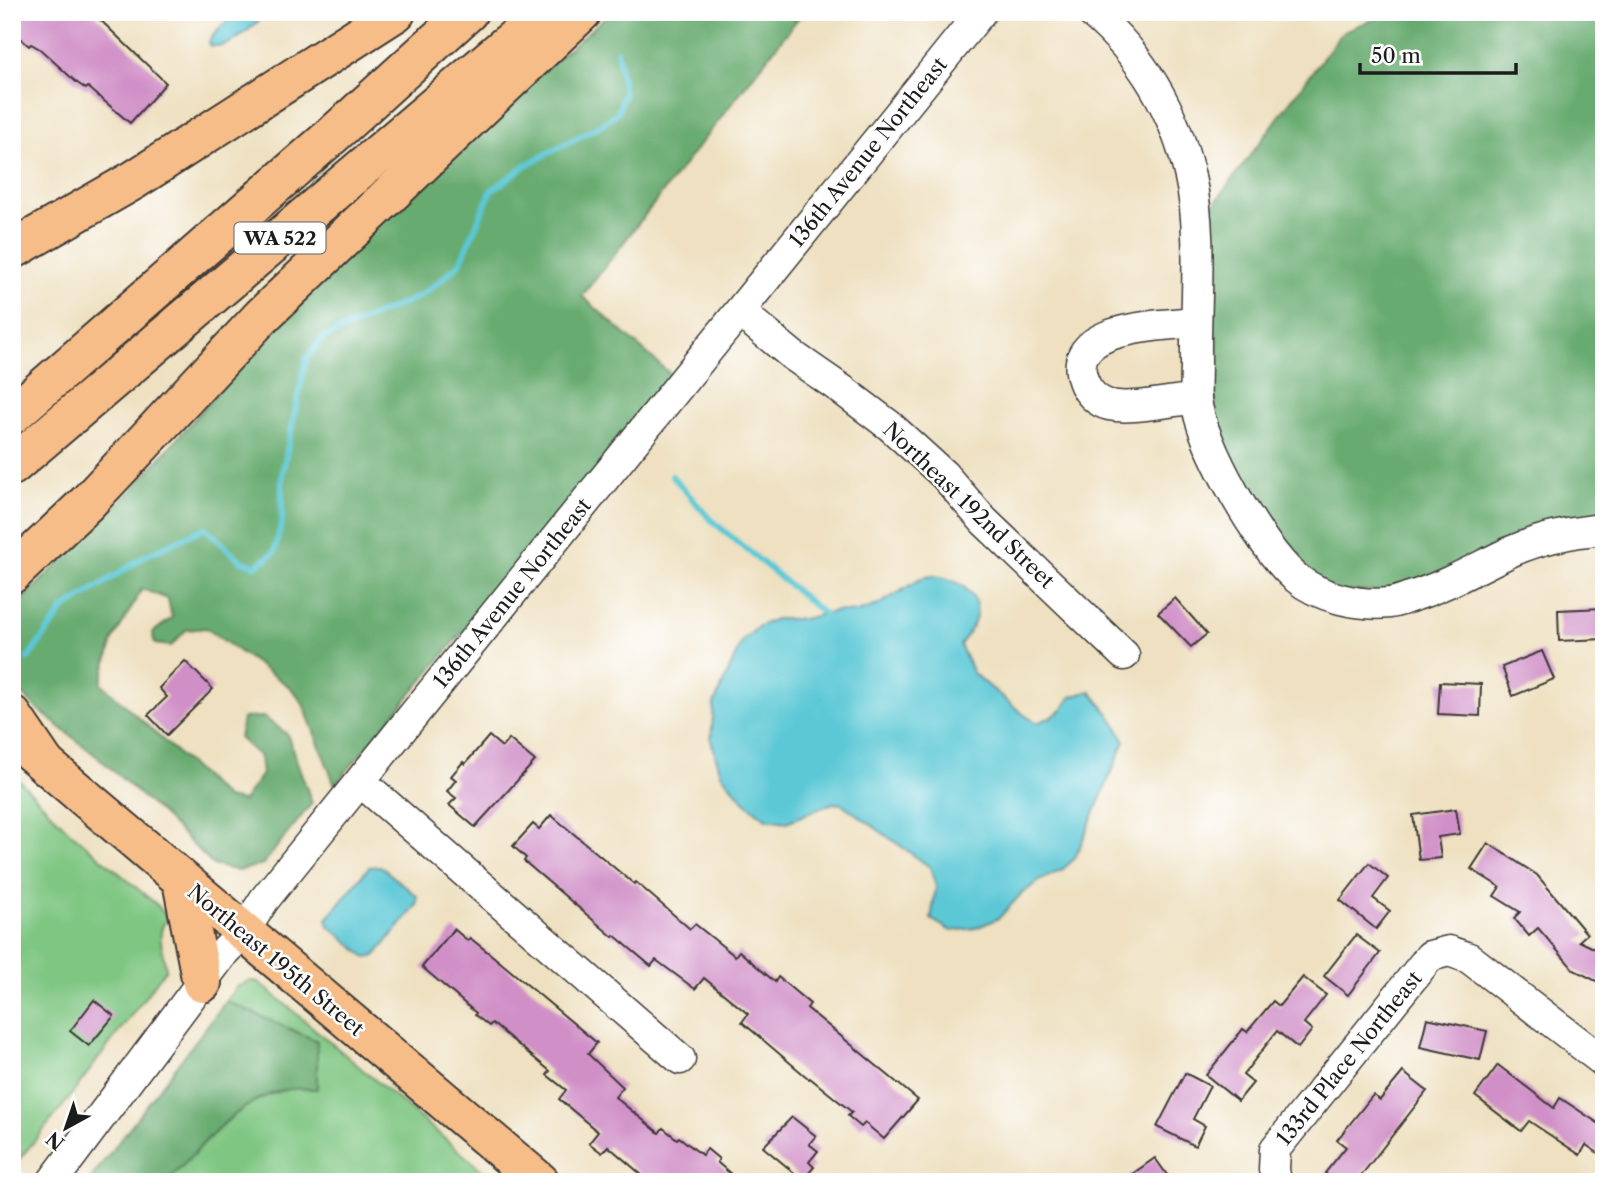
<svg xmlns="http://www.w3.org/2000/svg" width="1616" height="1194" font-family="'Libre Caslon Text',serif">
  <rect width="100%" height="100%" fill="#fff"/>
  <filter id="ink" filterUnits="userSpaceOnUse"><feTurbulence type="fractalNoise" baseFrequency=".0143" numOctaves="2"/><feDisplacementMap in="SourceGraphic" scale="14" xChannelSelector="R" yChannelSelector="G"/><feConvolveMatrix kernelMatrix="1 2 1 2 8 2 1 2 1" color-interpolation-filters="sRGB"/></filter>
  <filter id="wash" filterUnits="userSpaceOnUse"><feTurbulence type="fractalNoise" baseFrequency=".00686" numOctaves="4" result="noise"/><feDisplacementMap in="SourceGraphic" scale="28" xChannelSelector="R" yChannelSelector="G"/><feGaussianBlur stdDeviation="1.57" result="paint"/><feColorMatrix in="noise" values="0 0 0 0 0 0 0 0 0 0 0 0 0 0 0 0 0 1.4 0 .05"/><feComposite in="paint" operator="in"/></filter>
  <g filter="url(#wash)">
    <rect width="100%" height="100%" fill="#eee0c0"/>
    <!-- green -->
    <g fill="#7fc682" stroke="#4e714f" stroke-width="2">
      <path d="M12,773L69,831L157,905L168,919C154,930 164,953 166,969L60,1110L12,1168Z"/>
      <path d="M249,981L258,982L267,989L496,1182H167C203,1146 237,1098 290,1089C299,1088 308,1089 317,1089V1041L226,1001L236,987Z"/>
    </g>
    <!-- forest -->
    <g fill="#67ab70" stroke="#426446" stroke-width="2">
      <path d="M611,12H803L582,296L675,378L335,785L303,704L291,688L206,628L186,630L171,646L155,644L152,633L172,618L168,599L142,589L113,640L101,683L226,798L243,801L262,774L260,757L239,738L243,718L264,717L287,734L312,803L263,864L238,871L213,865L165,817L100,759L35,707L14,685L12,610L131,491L217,393L326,272L439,162Z"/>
      <path d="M1393,12H1604V529L1434,590L1318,592L1205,434L1196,228L1343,31Z"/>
      <path d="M226,1001L317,1041V1089C308,1089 299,1088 290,1089C237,1097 202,1146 167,1182H88Z"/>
    </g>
    <!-- water -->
    <g fill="#5cc8d5" stroke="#3c7278" stroke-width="2">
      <path d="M235,12H268C253,25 230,52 209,45L210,39Z"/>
      <path d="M935,576C960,579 986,597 973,625C970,632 964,639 960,645L973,673L1023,714L1037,723L1051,717L1062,710L1071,697L1090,691L1110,715L1125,741L1075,858L1062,870L1041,880L1021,894L999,918L976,928L951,931L931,919L936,887L930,867L842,804L833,803L787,822L766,819L745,802L721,774L711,740L714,704L742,641L759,626L775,619H803L837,611L857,612L878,605L924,577Z"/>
      <path d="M380,866L417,896V905L375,956L367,958L329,926L327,919L369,867Z"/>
    </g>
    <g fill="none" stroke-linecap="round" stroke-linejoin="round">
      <!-- stream -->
      <g stroke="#5cc8d5" stroke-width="6">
        <path d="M672,476L710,519L824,614"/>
        <path d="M28,658L64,609L147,555L205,528L241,561L256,566L274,553L282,521V475L306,359L323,338L420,296L440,281L460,263L491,191L526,165L603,124L618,112L624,93L617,51"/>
      </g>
    </g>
    <g id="blocks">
      <!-- building -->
      <g fill="#d090c7">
        <path d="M12,12H92L166,83L130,123L88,87L86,89L76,82L40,49L31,44L29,46L12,31Z"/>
        <path d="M1175,598L1207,634L1191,647L1158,613Z"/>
        <path d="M1604,608V639L1559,641L1558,610Z"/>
        <path d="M1542,651L1554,679L1513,696L1502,667Z"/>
        <path d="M185,661L213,689L167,735L148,715L167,697L159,688Z"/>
        <path d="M1440,682L1481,684L1480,716L1438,714Z"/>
        <path d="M489,736L502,747L509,739L535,761L475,827L449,805L456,798L447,791L456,780L451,776L463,762L465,764Z"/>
        <path d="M1456,809L1460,834L1438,837L1441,858L1419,860L1413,815Z"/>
        <path d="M551,815L634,884L636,882L690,929L695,924L735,956L739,951L775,982L778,977L810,1004L807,1008L918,1100L884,1139L865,1123L861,1127L848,1116L852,1112L810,1078L809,1079L742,1022L748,1014L704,978L695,989L656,960L651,966L614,935L613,937L524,861L526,858L513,846L533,824L539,829Z"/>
        <path d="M1488,843L1537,875L1587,934L1579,941L1604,953V985L1574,970L1538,928L1529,936L1514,918L1520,912L1494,896L1500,887L1471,869Z"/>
        <path d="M1369,863L1388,878L1373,898L1390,911L1376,929L1340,900Z"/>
        <path d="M454,929L468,941L470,938L494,957L597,1043L588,1054L623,1087L615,1097L659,1133L663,1128L677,1139L679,1137L702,1155L707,1149L719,1159L717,1162L740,1182H650L608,1146L602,1153L589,1143L598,1132L559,1099L566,1090L547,1075L550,1071L492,1023L489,1026L475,1015L476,1013L422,967Z"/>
        <path d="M1356,935L1380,953L1348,995L1324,976Z"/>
        <path d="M1303,977L1326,995L1304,1023L1312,1030L1298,1048L1277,1031L1243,1075L1253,1083L1238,1101L1206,1075L1243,1029L1247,1032L1273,1001L1279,1006Z"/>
        <path d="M94,1000L114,1016L89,1046L70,1031Z"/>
        <path d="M1427,1018L1487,1031L1480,1060L1420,1047Z"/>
        <path d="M1498,1065L1554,1108L1560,1098L1604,1127V1157L1586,1145L1580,1155L1529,1121L1521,1131L1475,1096Z"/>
        <path d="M1403,1072L1427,1091L1356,1182H1336L1325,1173L1346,1147L1337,1140L1373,1095L1380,1100Z"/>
        <path d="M1185,1073L1210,1086L1193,1119L1205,1126L1195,1146L1157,1127Z"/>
        <path d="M792,1117L816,1136L809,1144L818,1151L809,1162L814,1167L803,1180L763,1147Z"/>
        <path d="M1155,1158L1172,1182H1121Z"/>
      </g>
    </g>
  </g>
  <g filter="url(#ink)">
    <use href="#blocks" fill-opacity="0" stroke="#3c3935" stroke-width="2"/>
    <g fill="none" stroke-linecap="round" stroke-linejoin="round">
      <!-- minor casing -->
      <g stroke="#3c3935" stroke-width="33">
        <g id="minor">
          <path d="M1091,12C1142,55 1175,111 1190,177C1203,233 1195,304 1196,362C1196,374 1195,387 1196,399C1201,445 1260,547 1295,577C1320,598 1359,606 1390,603C1397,602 1404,599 1410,597C1446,586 1478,567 1512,551C1541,538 1572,532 1604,529"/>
          <path d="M740,312L792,355L841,389L890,426L944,475L984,521L1124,655"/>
          <path d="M1195,322C1163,326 1064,325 1083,380C1087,392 1097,402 1109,405C1134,410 1169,400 1196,399"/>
          <path d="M361,782L680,1059"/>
          <path d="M52,1182L225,951L243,933L264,900L981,12"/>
          <path d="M1276,1182L1274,1169L1275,1149L1430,956L1449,951L1469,958L1604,1062"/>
        </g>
      </g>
      <!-- major casing -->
      <g stroke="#3c3935" stroke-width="42">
        <g id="major">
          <path d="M19,742L540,1182"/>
          <path d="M182,881L202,983"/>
        </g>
      </g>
      <!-- highway casing -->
      <g stroke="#3c3935" stroke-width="42">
        <g id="highway">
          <path d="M12,250L134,180L396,12"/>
          <path d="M12,415L335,133L468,12"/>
          <path d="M12,466L505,46L548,12"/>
          <path d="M12,574L87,503L262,316L582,12"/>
          <path d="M12,715L46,765"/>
        </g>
      </g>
      <!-- minor -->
      <use href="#minor" stroke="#fff" stroke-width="30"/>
      <!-- major -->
      <use href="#major" stroke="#f7bd88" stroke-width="38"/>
      <!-- highway -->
      <use href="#highway" stroke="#f7bd88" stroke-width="38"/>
    </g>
  </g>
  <g text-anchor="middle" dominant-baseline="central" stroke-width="5" stroke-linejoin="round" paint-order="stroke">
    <!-- shield labels -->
    <rect fill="#fff" stroke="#606060" stroke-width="2" x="234.5" y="222.5" width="91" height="31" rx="5"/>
    <g font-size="19" font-weight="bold" fill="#1c1c1c">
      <text x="280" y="238">WA 522</text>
    </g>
    <!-- street labels -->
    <g font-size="21" fill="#1c1c1c" stroke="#fff">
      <text transform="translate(868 152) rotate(-51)">136th Avenue Northeast</text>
      <text transform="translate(969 505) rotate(44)">Northeast 192nd Street</text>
      <text transform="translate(512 593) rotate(-51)">136th Avenue Northeast</text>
      <text transform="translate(276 960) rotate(40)">Northeast 195th Street</text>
      <text transform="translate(1349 1058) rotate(-51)">133rd Place Northeast</text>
    </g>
  </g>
  <!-- margin -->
  <rect width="1616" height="1194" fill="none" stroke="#fff" stroke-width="42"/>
  <!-- north arrow -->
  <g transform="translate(66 1128) rotate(220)" stroke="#ffffff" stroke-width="5" paint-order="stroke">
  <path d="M0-5L12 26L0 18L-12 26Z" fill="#1c1c1c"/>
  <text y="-10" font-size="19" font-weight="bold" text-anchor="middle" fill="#1c1c1c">N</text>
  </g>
  <!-- scale -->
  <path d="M1360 63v10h156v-10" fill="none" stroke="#1c1c1c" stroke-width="3.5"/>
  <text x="1371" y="63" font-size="21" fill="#1c1c1c" stroke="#ffffff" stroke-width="5" paint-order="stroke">50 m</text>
</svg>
